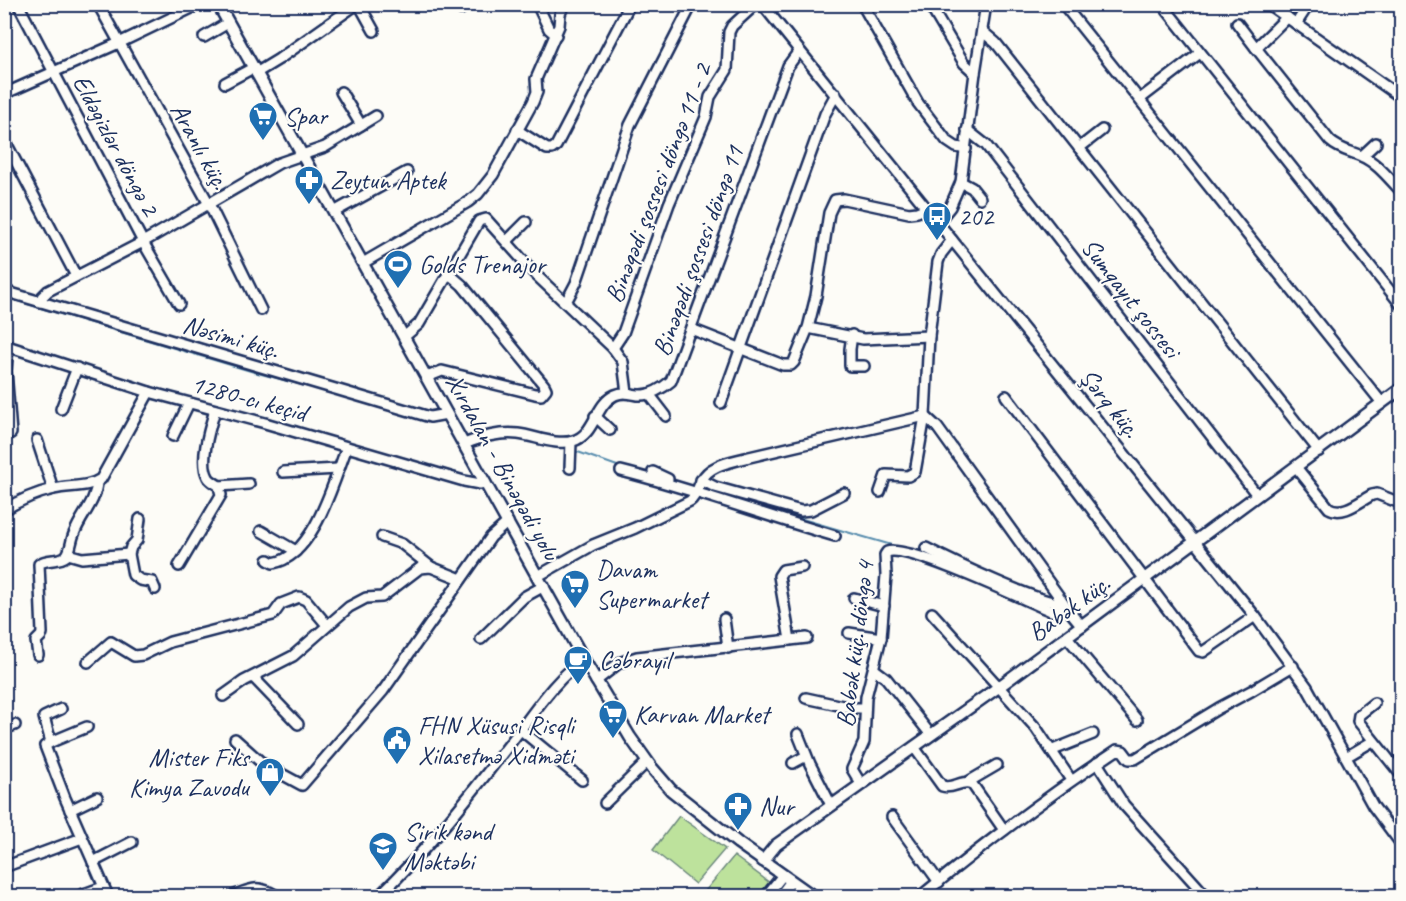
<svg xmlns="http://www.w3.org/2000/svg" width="1406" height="901" font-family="Caveat,sans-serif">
  <rect width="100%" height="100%" fill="#fdfcf7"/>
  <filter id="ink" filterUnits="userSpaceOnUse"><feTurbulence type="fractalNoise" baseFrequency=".0167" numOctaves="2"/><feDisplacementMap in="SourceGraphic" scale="12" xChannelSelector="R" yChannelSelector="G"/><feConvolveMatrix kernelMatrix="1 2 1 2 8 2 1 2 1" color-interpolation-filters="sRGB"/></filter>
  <g filter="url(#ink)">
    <!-- green -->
    <g fill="#bde29c" stroke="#6c887d" stroke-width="1.5">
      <path d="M679,816L725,849L695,884L653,850Z"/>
      <path d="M734,856L770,883L759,896H701Z"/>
    </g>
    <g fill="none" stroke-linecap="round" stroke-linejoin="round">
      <!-- stream -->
      <g stroke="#598dae" stroke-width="2">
        <path d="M4,297L254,372L369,403"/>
        <path d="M575,451L620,467"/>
        <path d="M726,497L902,548"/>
      </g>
      <!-- minor casing -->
      <g stroke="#1b2f5e" stroke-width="14">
        <g id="minor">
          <path d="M18,4L143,242L179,304"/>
          <path d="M98,4L209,204L261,310"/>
          <path d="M359,4L374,31"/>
          <path d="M459,4L461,9"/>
          <path d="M537,4L549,29L556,35"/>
          <path d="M762,4L1255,616L1307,687L1373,806L1402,845"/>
          <path d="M862,4L918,103L947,141L956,147L966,149"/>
          <path d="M929,4L964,63L975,73"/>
          <path d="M1063,4L1382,403"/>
          <path d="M1162,4L1402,306"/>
          <path d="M1268,4L1402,98"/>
          <path d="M1287,17L1256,48L1330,141C1340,150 1350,151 1361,156C1378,163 1390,180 1402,192"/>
          <path d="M1237,23L1256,48"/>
          <path d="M1296,24L1309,4"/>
          <path d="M982,31L996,43L1319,451"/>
          <path d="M204,37L228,23"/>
          <path d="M256,73L279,59L357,4"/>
          <path d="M225,83L253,68"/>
          <path d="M341,92L361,125"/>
          <path d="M4,94L119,43L200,4"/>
          <path d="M1140,99L1200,53"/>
          <path d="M517,130L547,149H552L556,146L630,4"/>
          <path d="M967,130L986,145L1257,495"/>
          <path d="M4,139L76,276"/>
          <path d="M1079,148L1102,130"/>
          <path d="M1362,156L1376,143"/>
          <path d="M961,182L972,188L980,198"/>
          <path d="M334,212L407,172"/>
          <path d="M938,222L950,207L961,182L975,73L986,4"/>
          <path d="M507,241L526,222"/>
          <path d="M363,263L468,202L478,194L493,175L533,102L537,92L536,79L559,26L560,14L564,4"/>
          <path d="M4,291L430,417L447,414"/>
          <path d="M40,302L42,297L48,291L143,242L279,163L325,147L376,116"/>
          <path d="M566,302L576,283L630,125L692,4"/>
          <path d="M808,328L863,339L929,336"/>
          <path d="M691,329L783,365H791L794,362L808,328L816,296L829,213L835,200L844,199L909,213L917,212L927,208"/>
          <path d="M852,335L850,349V366H864"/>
          <path d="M404,337L419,324L479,221L486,219L536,275L613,348L623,362L627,393"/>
          <path d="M4,345L149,392L265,423L464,481L480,484L485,482"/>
          <path d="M8,346L6,371L11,433"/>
          <path d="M613,348L623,333L669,204L706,117L710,97L727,70L729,32L732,26L756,4"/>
          <path d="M427,377L442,371L535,394L541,395L546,389L544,385L462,285L448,273"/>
          <path d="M649,394L666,416"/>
          <path d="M1006,396L1199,651L1203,652L1255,616"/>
          <path d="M721,403L825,114L836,94"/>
          <path d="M61,409L77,368"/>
          <path d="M595,416L610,430"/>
          <path d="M173,436L189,403"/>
          <path d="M37,440L53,489"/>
          <path d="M464,444C482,437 499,432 518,434C535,436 556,446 573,441C595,435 595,404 615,395C624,391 630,394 638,395C650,396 663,388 671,381L788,66L799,51"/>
          <path d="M1296,467L1329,508C1343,516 1359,502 1372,495L1377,494L1395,501L1402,498"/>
          <path d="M570,468L571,442"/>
          <path d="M621,471C693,489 763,515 835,536"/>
          <path d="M283,472L338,469"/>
          <path d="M653,472L668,479"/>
          <path d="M701,480L715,487L801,511L811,510L844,493"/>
          <path d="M219,486L249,484"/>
          <path d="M880,492L886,475L908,476L915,472L925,416L937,427L1068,609L1082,626"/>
          <path d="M4,510C20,500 36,493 54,489C69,485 88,488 101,479L149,392"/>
          <path d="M140,519L137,540L131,547L129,554L133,575L140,580L152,582L155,589"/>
          <path d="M261,531L296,551"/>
          <path d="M382,537L402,544L431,567"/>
          <path d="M926,548C949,560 1042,605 1063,603"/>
          <path d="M68,554L82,558L129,554"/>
          <path d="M268,560L273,563C314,557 334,480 347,447"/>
          <path d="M179,566L221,495L219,486C215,483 210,481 208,477C199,461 210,427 215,410"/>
          <path d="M538,576L593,545L635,528L690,501C697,495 697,488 702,480C709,465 731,462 745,458L925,416L929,336L938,262L941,254L952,240"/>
          <path d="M854,598L884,606"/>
          <path d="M932,613L1036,728L1071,780"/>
          <path d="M724,619L728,648"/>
          <path d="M849,633L881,638"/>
          <path d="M1067,637L1137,720"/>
          <path d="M481,639L524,597L544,586"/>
          <path d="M790,640L807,638"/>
          <path d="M38,655L36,641L41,636L42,633L39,564C47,558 59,562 66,556C71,551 71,540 74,534C81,515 96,502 97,482"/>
          <path d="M88,662L111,642L134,656L143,655L170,642L273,615L281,604L299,597L306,600L327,625"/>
          <path d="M874,669L886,678L931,735"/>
          <path d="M253,677L298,724"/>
          <path d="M596,681L619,663L637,657L790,640L779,576L783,570L802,567"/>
          <path d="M223,696L244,681L293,656L349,607L366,598L382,597L420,568L431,567L461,579"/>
          <path d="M806,698L852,708H864"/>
          <path d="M1374,703L1359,715L1358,721L1402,776"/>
          <path d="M87,727L51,742L45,746L65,798L108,896"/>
          <path d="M4,729L15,725"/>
          <path d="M521,730L582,780"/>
          <path d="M798,734L810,764L831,805"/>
          <path d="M235,739L263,764L302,785L383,691L491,537L508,522"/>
          <path d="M51,742L44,717L61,709"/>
          <path d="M914,747L942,786C953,790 961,779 972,784L1004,830"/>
          <path d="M1053,750L1093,734"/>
          <path d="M1346,757L1373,741"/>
          <path d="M793,763L806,756"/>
          <path d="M1097,763L1124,805L1206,896"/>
          <path d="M968,782L997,765"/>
          <path d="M861,784L852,769L864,742L866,697L881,638L886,575L885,555L887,552C909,544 1024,600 1051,611L1068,609"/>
          <path d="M605,803L647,762"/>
          <path d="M70,810L97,797"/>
          <path d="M892,817L939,882"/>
          <path d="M93,862L132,842"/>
          <path d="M4,867L82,838"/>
          <path d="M81,895L103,887"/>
          <path d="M233,896C253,888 258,885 277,896"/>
          <path d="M379,896C426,851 468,798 508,746C529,720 556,676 584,660"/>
          <path d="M766,896L783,875"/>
          <path d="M780,896L791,881"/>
          <path d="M921,896C984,844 1049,795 1117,750L1123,751L1129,759H1135L1219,708L1251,691L1293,666"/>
        </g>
      </g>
      <!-- major casing -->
      <g stroke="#1b2f5e" stroke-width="15">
        <g id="major">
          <path d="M218,4L584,660L630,737L652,768L671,790L738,843L813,896"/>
          <path d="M763,861L776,845L1000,686L1402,388"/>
        </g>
      </g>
      <!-- minor -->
      <use href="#minor" stroke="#fdfcf7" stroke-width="9"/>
      <!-- major -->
      <use href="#major" stroke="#fdfcf7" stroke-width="10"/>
    </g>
  </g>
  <!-- icons -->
  <defs>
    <g id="supermarket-pin" transform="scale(1.5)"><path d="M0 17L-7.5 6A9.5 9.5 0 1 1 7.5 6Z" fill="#1f6fb2" stroke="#fdfcf7"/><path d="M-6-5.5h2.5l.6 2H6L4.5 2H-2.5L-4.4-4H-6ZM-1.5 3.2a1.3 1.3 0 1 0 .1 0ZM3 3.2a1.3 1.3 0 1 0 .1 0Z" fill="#fff"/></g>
    <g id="pharmacy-pin" transform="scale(1.5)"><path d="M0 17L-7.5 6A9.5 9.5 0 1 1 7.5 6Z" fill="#1f6fb2" stroke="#fdfcf7"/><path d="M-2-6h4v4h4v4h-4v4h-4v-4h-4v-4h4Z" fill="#fff"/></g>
    <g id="bus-pin" transform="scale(1.5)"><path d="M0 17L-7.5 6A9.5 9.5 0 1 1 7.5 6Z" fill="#1f6fb2" stroke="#fdfcf7"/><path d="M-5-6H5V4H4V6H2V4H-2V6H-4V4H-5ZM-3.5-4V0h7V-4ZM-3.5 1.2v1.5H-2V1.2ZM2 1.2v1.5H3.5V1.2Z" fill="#fff"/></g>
    <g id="stadium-pin" transform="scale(1.5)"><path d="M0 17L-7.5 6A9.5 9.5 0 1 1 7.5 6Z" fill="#1f6fb2" stroke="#fdfcf7"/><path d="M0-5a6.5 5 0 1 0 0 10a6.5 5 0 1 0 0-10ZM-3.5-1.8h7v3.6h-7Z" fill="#fff"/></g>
    <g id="cafe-pin" transform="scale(1.5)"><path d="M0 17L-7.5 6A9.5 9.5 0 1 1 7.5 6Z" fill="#1f6fb2" stroke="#fdfcf7"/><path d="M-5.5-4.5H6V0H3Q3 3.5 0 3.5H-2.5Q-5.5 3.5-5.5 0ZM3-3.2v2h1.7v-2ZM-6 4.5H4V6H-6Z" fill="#fff"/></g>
    <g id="civic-pin" transform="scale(1.5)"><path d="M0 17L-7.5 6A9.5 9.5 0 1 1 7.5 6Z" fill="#1f6fb2" stroke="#fdfcf7"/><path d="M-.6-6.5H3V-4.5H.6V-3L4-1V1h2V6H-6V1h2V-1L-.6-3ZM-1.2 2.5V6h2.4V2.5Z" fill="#fff"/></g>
    <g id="shop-pin" transform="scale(1.5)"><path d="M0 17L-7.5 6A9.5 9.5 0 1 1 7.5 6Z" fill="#1f6fb2" stroke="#fdfcf7"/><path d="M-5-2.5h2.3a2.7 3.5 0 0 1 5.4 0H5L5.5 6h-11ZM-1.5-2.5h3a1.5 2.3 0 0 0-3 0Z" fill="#fff"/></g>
    <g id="school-pin" transform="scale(1.5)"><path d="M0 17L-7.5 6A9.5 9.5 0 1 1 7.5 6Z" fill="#1f6fb2" stroke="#fdfcf7"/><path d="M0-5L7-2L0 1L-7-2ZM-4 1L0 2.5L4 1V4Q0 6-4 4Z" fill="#fff"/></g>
  </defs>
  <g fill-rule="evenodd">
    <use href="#supermarket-pin" x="263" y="116"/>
    <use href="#pharmacy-pin" x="309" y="180"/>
    <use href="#bus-pin" x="937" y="216"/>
    <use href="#stadium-pin" x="398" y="264"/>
    <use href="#supermarket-pin" x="575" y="584"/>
    <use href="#cafe-pin" x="578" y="660"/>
    <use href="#supermarket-pin" x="613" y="714"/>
    <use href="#civic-pin" x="397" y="740"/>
    <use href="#shop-pin" x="270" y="772"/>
    <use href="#pharmacy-pin" x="738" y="806"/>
    <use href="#school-pin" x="383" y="846"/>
  </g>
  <g text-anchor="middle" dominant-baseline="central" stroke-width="4.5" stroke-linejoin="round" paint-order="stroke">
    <!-- poi labels -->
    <g font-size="26" fill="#1b2f5e" stroke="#fdfcf7" text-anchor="start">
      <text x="284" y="116">Spar</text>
      <text x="330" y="180">Zeytun Aptek</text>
      <text x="958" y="216">202</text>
      <text x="419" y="264">Golds Trenajor</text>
      <text x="596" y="569">Davam<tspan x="596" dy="30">Supermarket</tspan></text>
      <text x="599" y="660">Cəbrayıl</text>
      <text x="634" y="714">Karvan Market</text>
      <text x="418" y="725">FHN Xüsusi Risqli<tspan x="418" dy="30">Xilasetmə Xidməti</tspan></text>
      <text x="249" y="757" text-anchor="end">Mister Fiks<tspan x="249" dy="30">Kimya Zavodu</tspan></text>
      <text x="759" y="806">Nur</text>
      <text x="404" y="831">Sirik kənd<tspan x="404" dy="30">Məktəbi</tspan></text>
    </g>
    <!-- street labels -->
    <g font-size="26" fill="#1b2f5e" stroke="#fdfcf7">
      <text transform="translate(116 145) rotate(62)">Eldəgizlər döngə 2</text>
      <text transform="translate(200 146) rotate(61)">Aranlı küç.</text>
      <text transform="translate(658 183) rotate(-69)">Binəqədi şossesi döngə 11 - 2</text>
      <text transform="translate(698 251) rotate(-70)">Binəqədi şossesi döngə 11</text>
      <text transform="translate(1131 298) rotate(52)">Sumqayıt şossesi</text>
      <text transform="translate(231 337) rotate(16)">Nəsimi küç.</text>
      <text transform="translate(249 398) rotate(15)">1280-cı keçid</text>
      <text transform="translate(1110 403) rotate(51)">Şərq küç.</text>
      <text transform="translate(503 467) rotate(61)">Xırdalan - Binəqədi yolu</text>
      <text transform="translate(1069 608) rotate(-36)">Babək küç.</text>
      <text transform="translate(855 644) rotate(-83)">Babək küç. döngə 4</text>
    </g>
  </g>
  <!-- margin -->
  <rect width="1406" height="901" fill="none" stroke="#fdfcf7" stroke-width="24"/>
  <rect x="12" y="12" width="1382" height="877" fill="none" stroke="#1b2f5e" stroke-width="2" filter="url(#ink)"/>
</svg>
